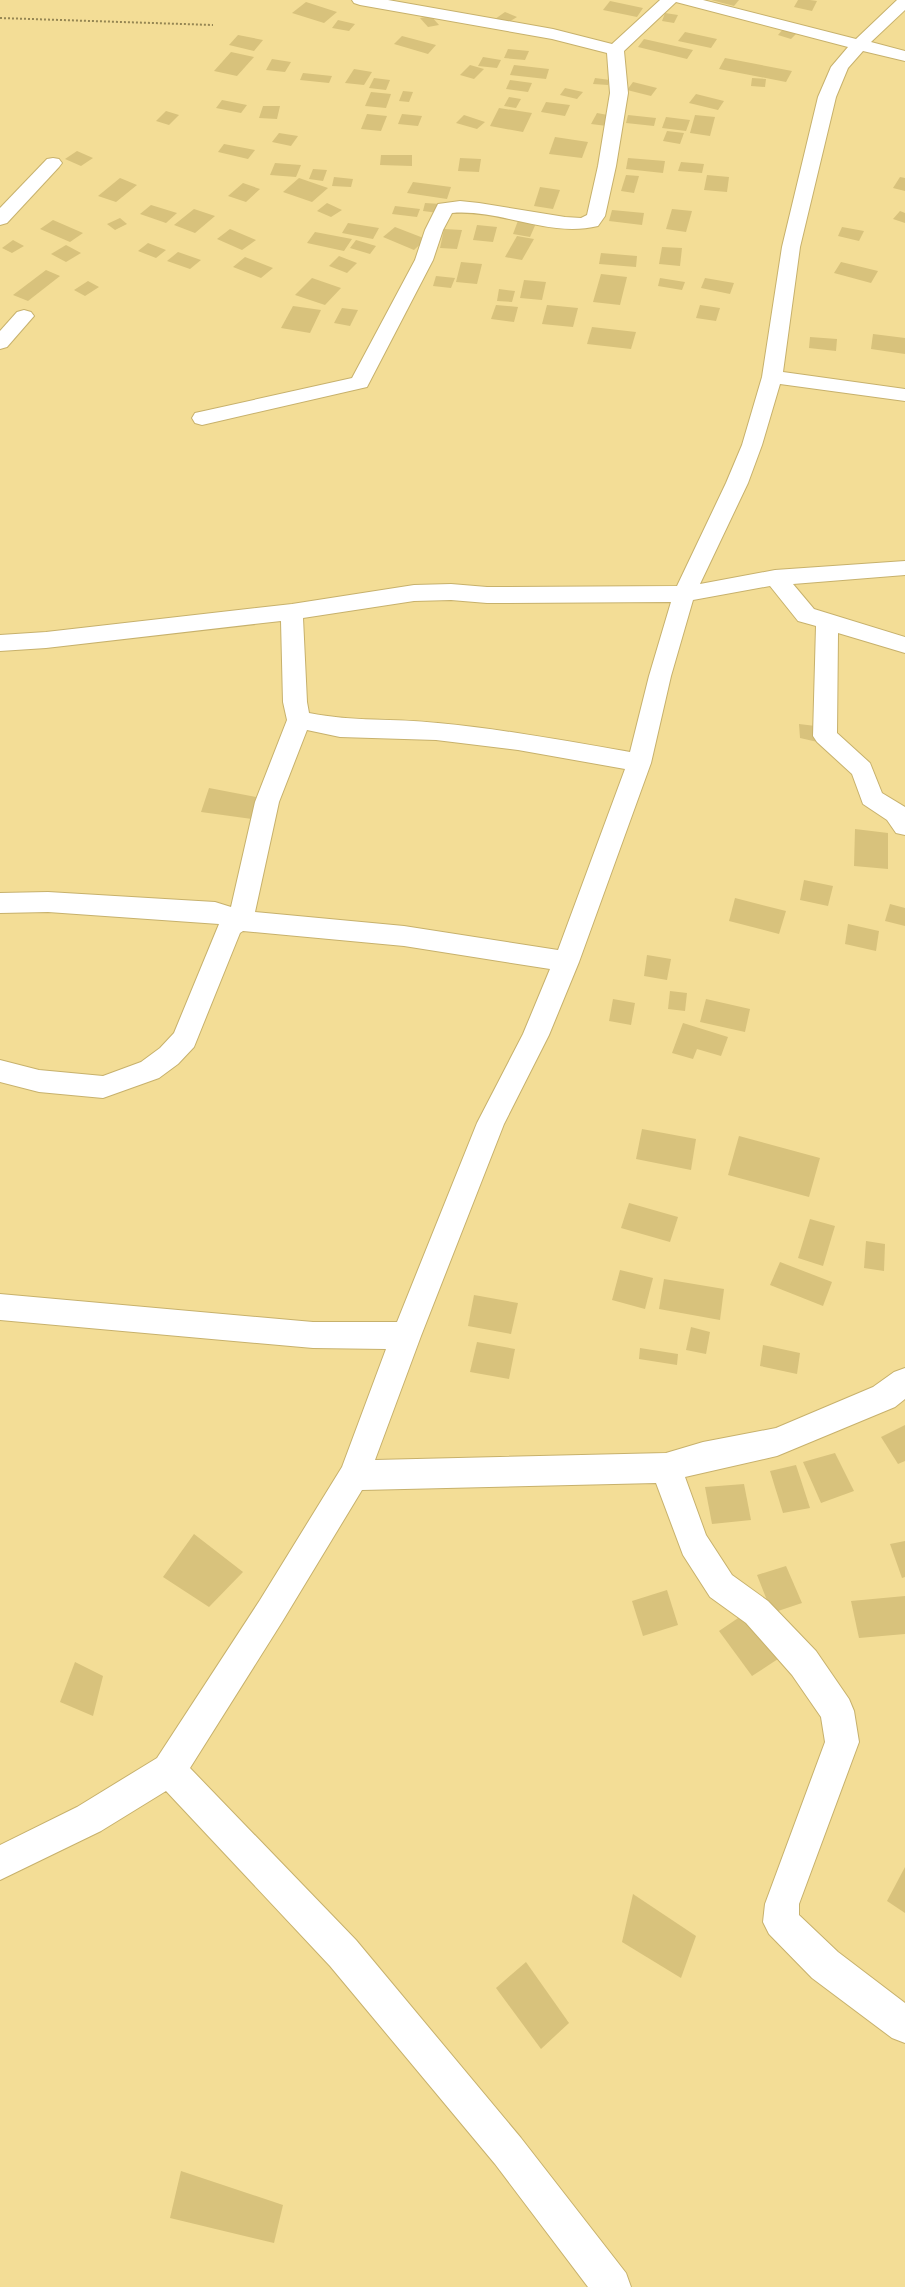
<svg xmlns="http://www.w3.org/2000/svg" width="905" height="2287" font-family="Ubuntu,sans-serif">
  <rect width="100%" height="100%" fill="#f3dd96"/>
  <!-- building -->
  <g fill="#d8c27c">
    <path d="M711,0H739L734,6Z"/>
    <path d="M798,0H810L817,1L812,11L794,7Z"/>
    <path d="M610,1L643,8L637,17L603,10Z"/>
    <path d="M306,2L337,12L324,23L292,13Z"/>
    <path d="M505,12L517,17L507,23L495,19Z"/>
    <path d="M665,13L678,15L674,23L662,21Z"/>
    <path d="M431,16L439,25L428,27L420,18Z"/>
    <path d="M338,20L355,24L349,31L332,28Z"/>
    <path d="M784,28L798,32L791,39L778,35Z"/>
    <path d="M685,32L717,39L711,48L678,41Z"/>
    <path d="M238,35L263,40L254,51L229,45Z"/>
    <path d="M402,36L436,45L428,54L394,44Z"/>
    <path d="M644,39L693,50L687,59L638,47Z"/>
    <path d="M508,49L529,51L525,60L504,58Z"/>
    <path d="M231,52L254,57L237,76L214,71Z"/>
    <path d="M483,57L501,60L497,68L478,66Z"/>
    <path d="M725,58L792,71L786,82L719,69Z"/>
    <path d="M272,59L291,62L285,72L266,70Z"/>
    <path d="M470,65L484,69L474,79L460,75Z"/>
    <path d="M514,65L549,69L546,79L510,75Z"/>
    <path d="M354,69L372,72L364,85L345,83Z"/>
    <path d="M303,73L332,76L329,83L300,80Z"/>
    <path d="M374,78L390,80L386,90L369,88Z"/>
    <path d="M595,78L610,80L608,85L593,84Z"/>
    <path d="M752,78L766,79L765,87L751,86Z"/>
    <path d="M510,80L532,83L528,92L506,89Z"/>
    <path d="M633,82L657,88L651,96L627,90Z"/>
    <path d="M565,88L583,92L577,99L560,95Z"/>
    <path d="M403,91L413,92L409,102L399,101Z"/>
    <path d="M371,92L391,94L386,108L365,106Z"/>
    <path d="M696,94L724,101L718,110L689,103Z"/>
    <path d="M509,97L521,99L516,108L504,106Z"/>
    <path d="M222,100L247,105L241,113L216,108Z"/>
    <path d="M546,102L570,105L565,116L541,112Z"/>
    <path d="M263,106H280L277,119L259,118Z"/>
    <path d="M499,108L532,113L523,132L490,126Z"/>
    <path d="M166,111L179,115L169,125L156,121Z"/>
    <path d="M597,113L613,116L607,126L591,124Z"/>
    <path d="M367,114L387,116L381,131L361,129Z"/>
    <path d="M402,114L422,116L418,126L398,124Z"/>
    <path d="M464,115L485,122L477,129L456,123Z"/>
    <path d="M628,115L656,118L654,126L626,123Z"/>
    <path d="M695,115L715,117L710,136L690,133Z"/>
    <path d="M666,117L690,120L686,131L662,128Z"/>
    <path d="M667,131L684,133L680,144L663,141Z"/>
    <path d="M279,133L298,136L291,146L272,142Z"/>
    <path d="M555,137L588,142L582,158L549,154Z"/>
    <path d="M224,144L255,150L248,159L218,152Z"/>
    <path d="M77,151L93,158L81,166L65,159Z"/>
    <path d="M381,155H412V166L380,165Z"/>
    <path d="M460,158L481,159L479,172L458,171Z"/>
    <path d="M628,158L665,161L663,173L626,169Z"/>
    <path d="M681,162L704,164L702,173L678,171Z"/>
    <path d="M275,163L301,165L296,177L270,175Z"/>
    <path d="M313,169L327,170L323,181L309,179Z"/>
    <path d="M626,175L639,176L634,193L621,191Z"/>
    <path d="M707,175L729,177L727,192L704,190Z"/>
    <path d="M334,177L353,179L351,187L332,186Z"/>
    <path d="M900,177L905,178V191L893,188Z"/>
    <path d="M120,178L137,185L116,202L98,196Z"/>
    <path d="M299,178L328,188L312,202L283,192Z"/>
    <path d="M413,182L451,187L447,199L407,193Z"/>
    <path d="M243,183L260,189L246,202L228,196Z"/>
    <path d="M540,187L560,190L553,209L534,206Z"/>
    <path d="M327,203L342,210L331,217L317,211Z"/>
    <path d="M425,203L441,204L439,213L423,211Z"/>
    <path d="M151,205L177,213L166,223L140,214Z"/>
    <path d="M395,206L420,209L417,217L392,214Z"/>
    <path d="M194,209L215,216L195,233L174,225Z"/>
    <path d="M672,209L692,211L686,232L666,229Z"/>
    <path d="M612,210L644,213L642,225L609,221Z"/>
    <path d="M900,211L905,213V223L893,219Z"/>
    <path d="M120,218L127,224L115,230L107,224Z"/>
    <path d="M519,218L537,221L530,237L513,234Z"/>
    <path d="M53,220L83,233L70,242L40,229Z"/>
    <path d="M348,223L379,228L373,239L342,233Z"/>
    <path d="M477,225L497,227L493,242L473,240Z"/>
    <path d="M395,227L426,239L414,250L383,237Z"/>
    <path d="M842,227L864,231L859,241L838,236Z"/>
    <path d="M230,229L256,240L242,250L217,239Z"/>
    <path d="M444,229L462,230L457,249L440,248Z"/>
    <path d="M315,232L352,239L344,251L307,243Z"/>
    <path d="M517,236L534,239L522,260L505,257Z"/>
    <path d="M13,240L24,246L12,253L2,248Z"/>
    <path d="M356,240L376,246L370,254L350,248Z"/>
    <path d="M148,243L166,250L156,258L138,251Z"/>
    <path d="M66,245L81,253L66,262L51,254Z"/>
    <path d="M662,247L682,248L680,266L659,264Z"/>
    <path d="M178,252L201,260L190,269L167,261Z"/>
    <path d="M601,253L637,256L636,267L599,264Z"/>
    <path d="M339,256L357,263L347,273L329,266Z"/>
    <path d="M245,257L273,268L261,278L233,267Z"/>
    <path d="M461,262L482,264L477,284L456,282Z"/>
    <path d="M841,262L878,271L871,283L834,273Z"/>
    <path d="M46,270L60,276L28,301L13,295Z"/>
    <path d="M601,274L627,277L620,305L593,302Z"/>
    <path d="M436,276L455,278L451,288L433,286Z"/>
    <path d="M312,278L341,288L325,305L295,295Z"/>
    <path d="M660,278L685,282L682,290L658,286Z"/>
    <path d="M705,278L734,283L730,294L701,288Z"/>
    <path d="M524,280L546,282L542,300L520,298Z"/>
    <path d="M88,281L99,287L85,296L74,290Z"/>
    <path d="M499,289L515,291L512,302L497,301Z"/>
    <path d="M496,305L518,307L514,322L491,319Z"/>
    <path d="M547,305L578,308L573,327L542,324Z"/>
    <path d="M700,305L720,308L716,321L696,318Z"/>
    <path d="M293,306L321,310L310,333L281,328Z"/>
    <path d="M342,308L358,310L350,326L334,323Z"/>
    <path d="M592,327L636,332L631,349L587,344Z"/>
    <path d="M873,334L905,338V354L871,349Z"/>
    <path d="M810,337L837,339L836,351L809,348Z"/>
    <path d="M799,724L824,727L822,743L800,738Z"/>
    <path d="M209,788L256,797L252,819L201,812Z"/>
    <path d="M855,829L888,833V869L854,866Z"/>
    <path d="M804,880L833,886L828,906L800,900Z"/>
    <path d="M735,898L786,911L779,934L729,921Z"/>
    <path d="M890,904L905,908V926L885,921Z"/>
    <path d="M848,924L879,931L876,951L845,944Z"/>
    <path d="M647,955L671,959L667,980L644,976Z"/>
    <path d="M670,991L687,993L685,1011L668,1009Z"/>
    <path d="M613,999L635,1003L631,1025L609,1021Z"/>
    <path d="M706,999L750,1009L745,1032L700,1022Z"/>
    <path d="M683,1023L728,1037L721,1056L697,1049L693,1059L672,1053Z"/>
    <path d="M642,1129L696,1139L691,1170L636,1159Z"/>
    <path d="M739,1136L820,1158L809,1197L728,1175Z"/>
    <path d="M629,1203L678,1217L670,1242L621,1228Z"/>
    <path d="M810,1219L835,1226L823,1266L798,1258Z"/>
    <path d="M866,1241L885,1244L884,1271L864,1268Z"/>
    <path d="M780,1262L832,1282L823,1306L770,1285Z"/>
    <path d="M620,1270L653,1278L645,1309L612,1300Z"/>
    <path d="M664,1279L724,1289L720,1320L659,1309Z"/>
    <path d="M474,1295L518,1303L511,1334L468,1326Z"/>
    <path d="M691,1327L710,1332L706,1354L686,1350Z"/>
    <path d="M477,1342L515,1349L509,1379L470,1372Z"/>
    <path d="M763,1345L800,1353L797,1374L760,1366Z"/>
    <path d="M640,1348L678,1354L677,1365L639,1359Z"/>
    <path d="M905,1425V1461L898,1464L881,1437Z"/>
    <path d="M835,1453L854,1491L821,1503L803,1462Z"/>
    <path d="M796,1465L810,1508L783,1513L770,1471Z"/>
    <path d="M744,1484L751,1520L712,1524L705,1487Z"/>
    <path d="M194,1534L243,1572L209,1607L163,1577Z"/>
    <path d="M905,1541V1577L902,1578L890,1544Z"/>
    <path d="M786,1566L802,1603L772,1613L757,1575Z"/>
    <path d="M667,1590L678,1625L643,1636L632,1601Z"/>
    <path d="M905,1596V1634L859,1638L851,1601Z"/>
    <path d="M747,1612L781,1657L752,1676L719,1631Z"/>
    <path d="M75,1662L103,1676L93,1716L60,1702Z"/>
    <path d="M905,1867V1913L887,1901Z"/>
    <path d="M633,1894L696,1936L681,1978L622,1942Z"/>
    <path d="M526,1962L569,2023L541,2049L496,1988Z"/>
    <path d="M181,2171L283,2205L274,2243L170,2218Z"/>
  </g>
  <g fill="none" stroke-linecap="round" stroke-linejoin="round">
    <!-- street casing -->
    <g stroke="#c7b16c" stroke-width="2">
      <g id="street">
        <path d="M352,0H388L553,29L612,44L660,0H703L856,39L897,0H905V10L871,42L905,51V61L863,51L848,68L836,97L800,247L783,372L905,389V401L780,384L762,445L748,483L700,584L775,570L905,561V575L793,584L814,609L905,637V653L838,633L837,733L870,763L882,793L905,807V835L896,833L887,820L863,804L852,774L817,742L813,736L816,626L798,621L770,586L693,600L671,676L651,763L579,962L549,1035L504,1124L421,1336L375,1460L666,1453L703,1442L776,1428L873,1387L894,1372L905,1368V1399L895,1407L777,1456L685,1477L706,1535L732,1575L768,1601L816,1651L849,1699L854,1711L859,1742L799,1904V1915L838,1952L905,2003V2043L892,2038L812,1978L769,1934L763,1922L765,1904L825,1742L821,1717L792,1675L746,1623L710,1597L683,1555L656,1483L362,1490L282,1622L190,1768L356,1940L521,2138L626,2273L631,2287H588L495,2164L330,1966L166,1791L101,1831L0,1880V1845L77,1807L157,1758L260,1600L342,1467L386,1349L313,1348L0,1320V1294L313,1322H397L477,1123L523,1034L550,969L404,946L243,931L240,933L194,1047L178,1064L159,1078L103,1098L39,1092L0,1082V1060L39,1070L103,1076L141,1062L160,1048L174,1033L219,924L48,912L0,913V893L48,892L215,902L231,907L255,802L287,720L283,702L281,621L46,648L0,651V635L46,632L292,604L414,585L451,584L487,587L677,586L726,483L742,445L762,377L782,247L818,97L831,67L848,47L676,2L624,51L628,93L616,166L605,216L598,226C549,238 501,209 452,213L443,230L433,260L367,387L202,425L195,423L192,418L195,413L352,378L415,260L425,230L438,204L460,201L479,203L565,217L581,218L587,215L598,166L610,93L607,53L552,39L360,5L354,3ZM451,600L487,603L671,602L649,676L630,752C566,741 502,729 438,723C394,718 354,722 309,713L307,702L303,618L414,601ZM307,730L340,737L436,740L518,750L625,769L558,950L404,926L255,912L279,802Z"/>
        <path d="M53,158L59,159L62,163L59,167L7,223L0,225V208L47,159Z"/>
        <path d="M24,310L31,312L34,316L7,347L0,349V331L17,312Z"/>
      </g>
    </g>
    <!-- path -->
    <path stroke="#958653" stroke-width="2" stroke-dasharray="2 2" stroke-linecap="butt" d="M0,18L213,25"/>
    <!-- street -->
    <use href="#street" fill="#fff" fill-rule="evenodd"/>
  </g>
</svg>
